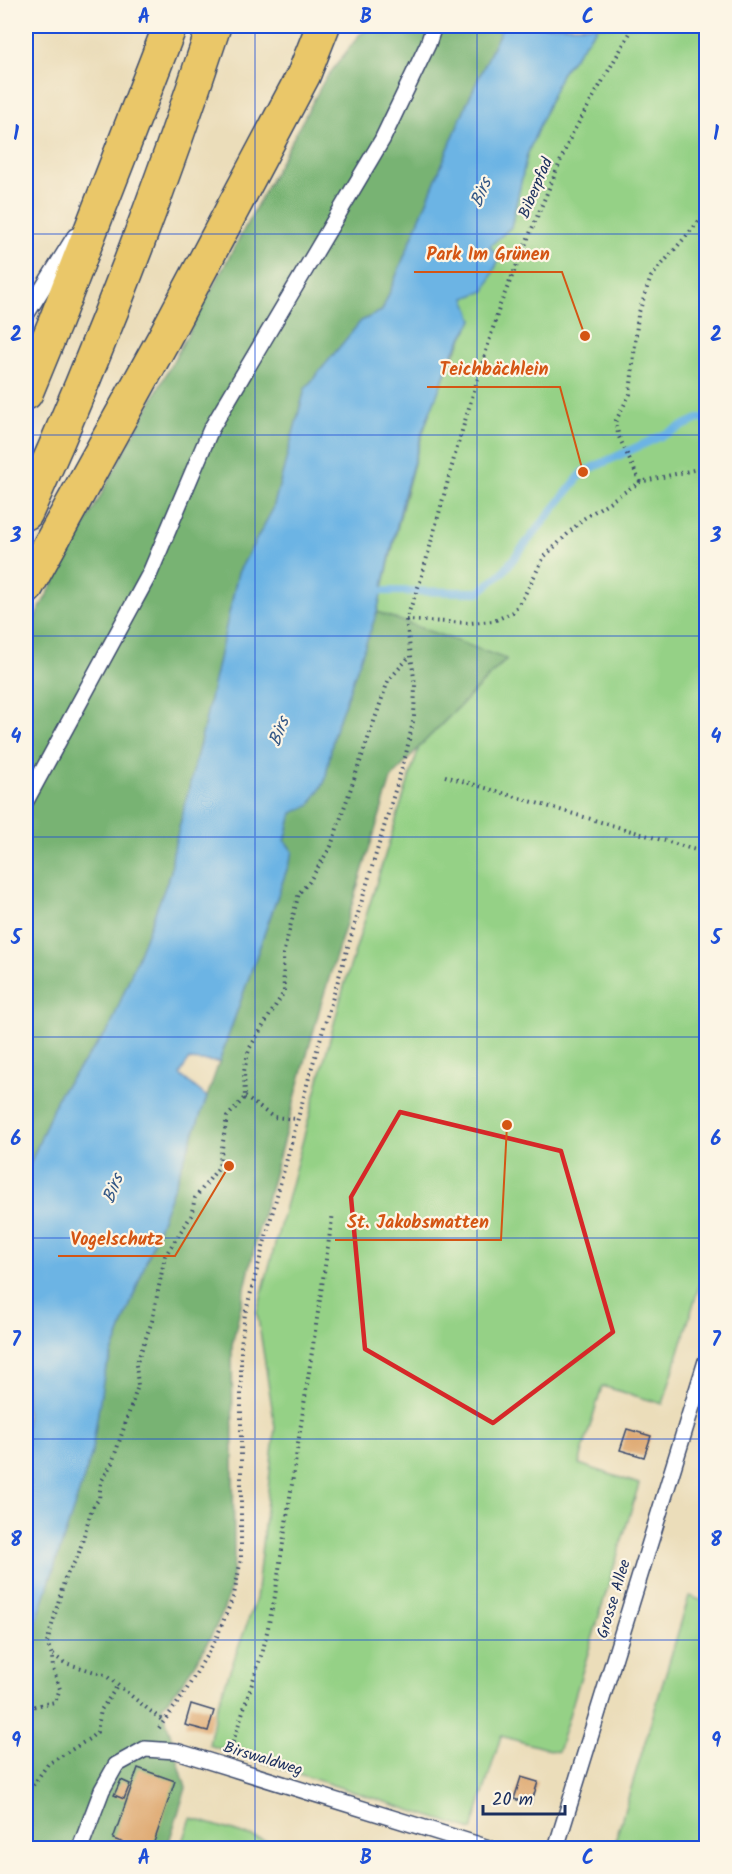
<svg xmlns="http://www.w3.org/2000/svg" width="732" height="1874" font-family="Kalam,sans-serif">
  <rect width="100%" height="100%" fill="#fcf5e5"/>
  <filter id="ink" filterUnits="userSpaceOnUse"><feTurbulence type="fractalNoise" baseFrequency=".0167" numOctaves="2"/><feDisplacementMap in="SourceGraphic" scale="12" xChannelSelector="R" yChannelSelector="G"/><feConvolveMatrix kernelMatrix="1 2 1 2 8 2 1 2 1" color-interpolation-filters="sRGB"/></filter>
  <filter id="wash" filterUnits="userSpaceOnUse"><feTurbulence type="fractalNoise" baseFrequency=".008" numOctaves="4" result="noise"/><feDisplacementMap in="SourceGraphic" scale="24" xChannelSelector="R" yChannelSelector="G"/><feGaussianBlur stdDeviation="1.35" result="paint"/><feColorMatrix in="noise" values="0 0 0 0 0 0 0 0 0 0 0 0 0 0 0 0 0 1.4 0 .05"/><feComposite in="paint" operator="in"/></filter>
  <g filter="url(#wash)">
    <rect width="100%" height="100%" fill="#ebddba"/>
    <!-- green -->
    <g fill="#95d186" stroke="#588072" stroke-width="1.5">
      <path d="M598,26L706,27V1263L663,1404L602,1386L579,1464L639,1484L558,1752L501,1736L472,1830L209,1745L216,1709L256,1599L275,1427L257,1312L344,986L419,747L506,660L377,612C403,512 418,411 473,320L464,298L489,246L511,227L527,155L561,74Z"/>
      <path d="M689,1596L706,1602V1848H613Z"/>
      <path d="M191,1818L288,1848H181Z"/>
    </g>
    <!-- forest -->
    <g fill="#78b373" stroke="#4a7168" stroke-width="1.5">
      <path d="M375,26H503L467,103L382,311L361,321L305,389L273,509L238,573L203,731L173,853L171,872L110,1028L59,1094L26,1174V634L324,81L360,34Z"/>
      <path d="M377,612L506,659L419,747L391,779L321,1004L257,1236L232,1345L234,1560C232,1570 232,1582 229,1593C221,1625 186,1683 162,1706L186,1788L167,1848H26V1653L91,1456L104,1375L207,1097L293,852L285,841L292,813L310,805L325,781L334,733Z"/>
    </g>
    <!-- water -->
    <path fill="#6cb4e4" stroke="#4472a1" stroke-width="1.5" d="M503,26H598L561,74L527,155L511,227L490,246L499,259L485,291L465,298L473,320L454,351L423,430L404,495L377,612L334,733L325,781L310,805L292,813L285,841L293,852L219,1062L188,1060L180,1075L207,1097L104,1375L91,1456L26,1653V1174L59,1094L110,1028L171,872L173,853L203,731L238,573L273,509L305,389L361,321L382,311L467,103Z"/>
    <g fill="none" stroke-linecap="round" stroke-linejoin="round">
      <!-- stream -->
      <path stroke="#6cb4e4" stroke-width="8" d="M382,591L479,592L502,573L583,472L698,419H706"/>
    </g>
    <g id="blocks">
      <!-- building -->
      <g fill="#dfaa73">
        <path d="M627,1429L651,1436L644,1457L620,1450Z"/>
        <path d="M191,1704L214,1711L208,1731L185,1725Z"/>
        <path d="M138,1768L175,1781L152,1848H139L113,1839Z"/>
        <path d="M521,1777L538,1782L531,1804L514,1799Z"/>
        <path d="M121,1780L130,1784L124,1799L114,1795Z"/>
      </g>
    </g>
  </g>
  <g filter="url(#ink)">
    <use href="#blocks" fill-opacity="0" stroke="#3a496c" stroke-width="1.5"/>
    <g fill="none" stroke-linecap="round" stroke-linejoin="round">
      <!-- service casing -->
      <g stroke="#3a496c" stroke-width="18">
        <g id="service">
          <path d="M26,315L75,236"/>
          <path d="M26,801L150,573L211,429L382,140L428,44L434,26"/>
          <path d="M80,1848L102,1790L116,1765L145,1749L176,1751L489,1848"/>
          <path d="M556,1848L706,1361"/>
        </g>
      </g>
      <!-- motorway casing -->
      <g stroke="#3a496c" stroke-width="36">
        <g id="motorway">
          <path d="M26,393L54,325L170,26"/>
          <path d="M26,513C98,354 160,191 214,26"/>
          <path d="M26,588L163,340L304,74L323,26"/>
        </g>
      </g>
      <!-- path -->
      <g stroke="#3a496c" stroke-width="4" stroke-dasharray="1.5 4.5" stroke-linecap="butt">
        <path d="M640,482L619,437L615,422L630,394L638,315L651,277L706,213"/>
        <path d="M406,620L470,623L494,621L513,612L523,598L544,557L583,519L640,482L698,469L706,468"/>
        <path d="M445,776L706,853"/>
        <path d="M245,1097L273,1117L297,1119"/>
        <path d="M53,1655L65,1663L105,1675L163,1721"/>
        <path d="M26,1714L30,1707L55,1702L60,1689L53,1669L52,1655L47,1643L65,1578L78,1556L92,1508L99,1499L101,1482L112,1463L138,1386L136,1365L152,1321L165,1256L191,1216L195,1198L219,1167L227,1117L245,1097L244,1071L249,1049L284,992L283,954L299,893L309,882L331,846L388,681L410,656"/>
        <path d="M159,1728L184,1694L216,1639L234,1595L241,1559V1345L245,1314L311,1070L406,754L414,717L415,685L406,620L421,579L458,444L500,305L571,136L634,26"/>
        <path d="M231,1748L263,1650L275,1596L333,1213"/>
        <path d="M26,1795L48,1764L89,1739L97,1732L101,1710L118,1685"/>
      </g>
      <!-- service -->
      <use href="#service" stroke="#fff" stroke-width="15"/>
      <!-- motorway -->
      <use href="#motorway" stroke="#eac769" stroke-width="33"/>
    </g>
  </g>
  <!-- marked area -->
  <path fill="none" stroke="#d62828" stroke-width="4.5" stroke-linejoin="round" d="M400,1112L561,1151L613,1332L493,1423L365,1349L351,1197Z"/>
  <!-- grid -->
  <path fill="none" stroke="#1d4ed8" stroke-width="1.5" stroke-opacity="0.55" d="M255,26V1848M477,26V1848M26,234H706M26,435H706M26,636H706M26,837H706M26,1037H706M26,1238H706M26,1439H706M26,1640H706"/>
  <g text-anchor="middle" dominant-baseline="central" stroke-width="4.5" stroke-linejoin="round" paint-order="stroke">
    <!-- street labels -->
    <g font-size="16" fill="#1b2f5e" stroke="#fcf5e5">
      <text transform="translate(536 188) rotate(-67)">Biberpfad</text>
      <text transform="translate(614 1599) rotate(-73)">Grosse Allee</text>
      <text transform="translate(263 1759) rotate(17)">Birswaldweg</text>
    </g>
    <!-- water labels -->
    <g font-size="18" font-style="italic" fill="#335786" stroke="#fcf5e5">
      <text transform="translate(482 193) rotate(-68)">Birs</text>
      <text transform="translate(280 732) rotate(-70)">Birs</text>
      <text transform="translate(114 1189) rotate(-70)">Birs</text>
    </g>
  </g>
  <!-- callouts -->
  <path fill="none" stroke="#d45514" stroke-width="2" d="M585 336L562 272H414M583 472L560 387H427M507 1125L501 1240H335M229 1166L175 1256H58"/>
  <g fill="#d45514" stroke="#fcf5e5" stroke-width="2">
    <circle cx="585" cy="336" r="6"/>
    <circle cx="583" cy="472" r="6"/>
    <circle cx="507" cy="1125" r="6"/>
    <circle cx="229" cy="1166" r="6"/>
  </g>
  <g font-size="18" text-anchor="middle" font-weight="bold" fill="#d45514" stroke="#fcf5e5" stroke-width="4.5" stroke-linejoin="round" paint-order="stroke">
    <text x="488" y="260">Park Im Grünen</text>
    <text x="494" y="375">Teichbächlein</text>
    <text x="418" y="1228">St. Jakobsmatten</text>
    <text x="117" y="1245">Vogelschutz</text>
  </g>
  <!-- margin -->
  <rect width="732" height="1874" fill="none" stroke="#fcf5e5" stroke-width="66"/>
  <!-- scale -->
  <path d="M483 1805v9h82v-9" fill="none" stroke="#1b2f5e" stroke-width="3"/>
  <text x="492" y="1805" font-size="18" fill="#1b2f5e" stroke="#fcf5e5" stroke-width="4.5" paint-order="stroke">20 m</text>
  <rect x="33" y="33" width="666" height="1808" fill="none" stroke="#1d4ed8" stroke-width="2"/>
  <g font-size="20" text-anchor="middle" font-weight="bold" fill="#1d4ed8">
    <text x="144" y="23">A</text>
    <text x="366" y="23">B</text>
    <text x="588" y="23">C</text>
    <text x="16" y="140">1</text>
    <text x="716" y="140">1</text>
    <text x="16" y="341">2</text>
    <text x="716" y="341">2</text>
    <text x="16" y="542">3</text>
    <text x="716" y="542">3</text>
    <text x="16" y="743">4</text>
    <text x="716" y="743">4</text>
    <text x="16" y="944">5</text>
    <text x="716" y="944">5</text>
    <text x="16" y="1145">6</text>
    <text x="716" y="1145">6</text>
    <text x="16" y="1346">7</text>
    <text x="716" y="1346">7</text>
    <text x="16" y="1546">8</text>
    <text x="716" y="1546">8</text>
    <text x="16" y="1747">9</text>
    <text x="716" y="1747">9</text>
    <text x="144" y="1864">A</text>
    <text x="366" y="1864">B</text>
    <text x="588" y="1864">C</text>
  </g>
</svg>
